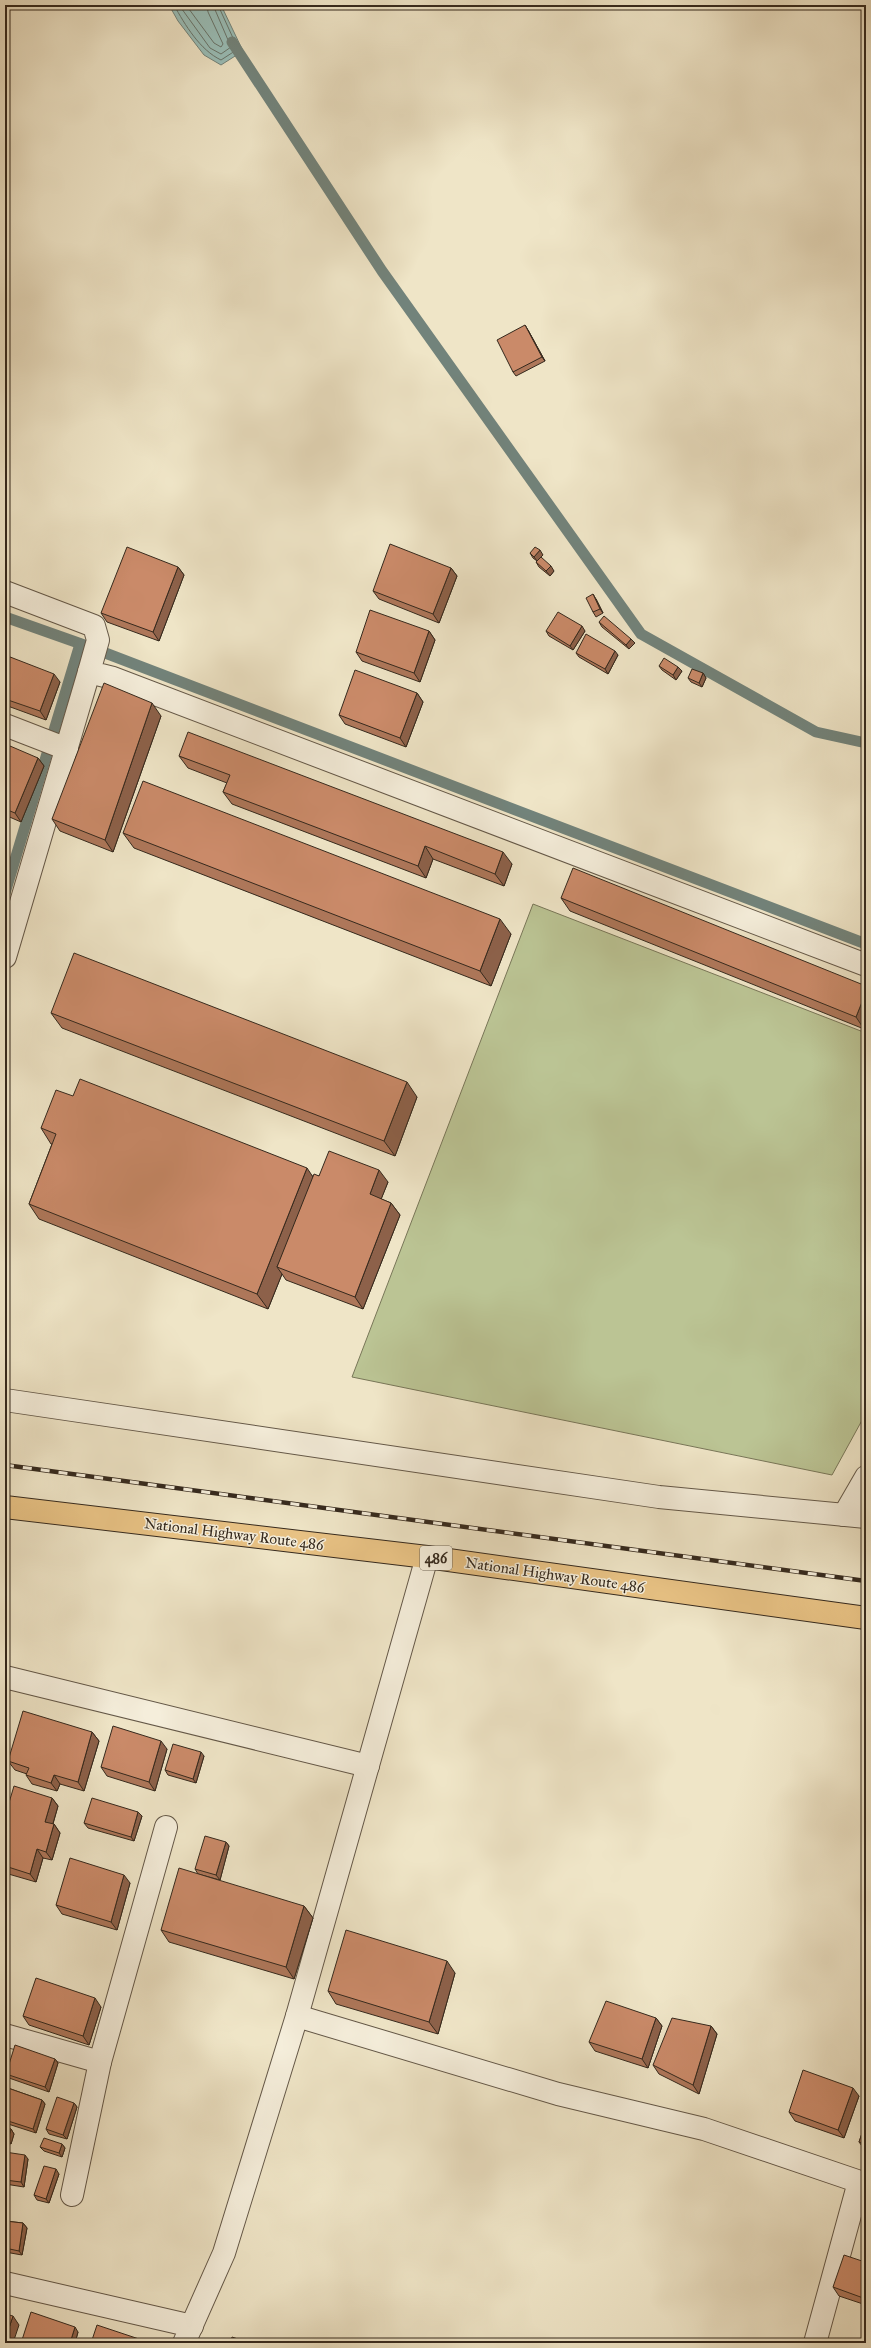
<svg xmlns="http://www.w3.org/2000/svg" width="871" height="2348" font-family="'IM FELL Great Primer',serif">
  <rect width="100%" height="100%" fill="#efe5c7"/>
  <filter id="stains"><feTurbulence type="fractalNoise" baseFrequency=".005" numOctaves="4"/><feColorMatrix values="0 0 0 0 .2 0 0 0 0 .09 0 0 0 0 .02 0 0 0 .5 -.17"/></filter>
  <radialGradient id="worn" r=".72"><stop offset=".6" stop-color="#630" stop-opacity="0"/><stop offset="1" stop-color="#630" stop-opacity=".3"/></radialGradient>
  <!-- green -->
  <path fill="#bbc494" stroke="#787658" d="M533,904L866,1033V1413L832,1475L352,1377Z"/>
  <!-- water -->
  <path fill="#9abfb9" stroke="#72837b" d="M169,5H221L243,51L221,65L204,55L178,21Z"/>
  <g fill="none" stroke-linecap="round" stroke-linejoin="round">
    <!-- shore -->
    <g stroke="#68746b" stroke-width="1">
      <path d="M174,5C185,25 200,50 221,60L238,49L218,5"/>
      <path d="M179,5L210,48L221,54L231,47L213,5"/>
      <path d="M186,5L214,43L221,47L223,44L208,12L207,5"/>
    </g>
    <!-- stream -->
    <g stroke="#72837b" stroke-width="11">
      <path d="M232,42L382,271L641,634L816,732L866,743"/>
      <path d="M5,617L87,646L866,944"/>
      <path d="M5,893L80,644"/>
    </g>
    <!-- minor casing -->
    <g stroke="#645848" stroke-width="24">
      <g id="minor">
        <path d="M5,592L94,626L98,640L89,672L113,678L866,965"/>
        <path d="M5,725L67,749"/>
        <path d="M5,957L89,672"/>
        <path d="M5,1400L659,1497L866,1517"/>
        <path d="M844,1515L866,1477"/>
        <path d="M5,1677L368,1766"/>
        <path d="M297,2016L558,2094L704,2129L866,2184"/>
        <path d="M5,2035L100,2062L166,1827"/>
        <path d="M72,2195L100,2062"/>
        <path d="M5,2283L192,2326"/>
        <path d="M184,2343L224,2253L297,2016L427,1557"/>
        <path d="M815,2343L859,2182"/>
      </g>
    </g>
    <!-- highway casing -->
    <g stroke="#35291d" stroke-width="24">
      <path id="highway" d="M5,1507L427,1557L866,1618"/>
    </g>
    <!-- minor -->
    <use href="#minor" stroke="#f5eedb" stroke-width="22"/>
    <!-- highway -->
    <use href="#highway" stroke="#e8c284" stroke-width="22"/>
    <!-- rail casing -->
    <g stroke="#35291d" stroke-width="4.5">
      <path id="rail" d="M5,1465L866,1581"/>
    </g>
    <!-- rail -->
    <use href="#rail" stroke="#f5eedb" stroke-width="3" stroke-dasharray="9" stroke-linecap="butt"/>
  </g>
  <!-- wall -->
  <g fill="#ae775a" stroke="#35291d">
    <path d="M528,330L545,361L516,376L513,372Z"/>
    <path d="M530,553L543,555L537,561L533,558Z"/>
    <path d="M536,562L554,571L550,576L539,567Z"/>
    <path d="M178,567L184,575L159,641L107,622L101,613Z"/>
    <path d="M451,568L457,576L439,623L379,599L373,591Z"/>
    <path d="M596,599L603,613L596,617L593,612Z"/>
    <path d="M599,622L635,643L629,649L602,627Z"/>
    <path d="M429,631L435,640L420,682L362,661L356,652Z"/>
    <path d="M546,631H585L573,650L549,636Z"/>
    <path d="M576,653L618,655L608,674L579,657Z"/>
    <path d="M5,655L60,682L46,720L5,705Z"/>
    <path d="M659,666L682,671L676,680L662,670Z"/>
    <path d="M703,673L706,678L702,687L691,682L688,678Z"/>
    <path d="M417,693L423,702L406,747L345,724L339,715Z"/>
    <path d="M161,716L113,852L60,831L52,819Z"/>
    <path d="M179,756L512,864L504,886L433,859L426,878L232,804L223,792L227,783L188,768Z"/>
    <path d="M5,758H38L44,766L21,822L5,815Z"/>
    <path d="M123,833L511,934L491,986L134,848Z"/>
    <path d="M561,898L866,986L864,1029L570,911Z"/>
    <path d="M51,1013L417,1097L395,1156L62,1028Z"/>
    <path d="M73,1096L312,1176H319L388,1182L381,1199L391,1203L400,1215L363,1309L286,1280L282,1274L268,1309L39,1219L29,1204L52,1144H51L41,1128Z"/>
    <path d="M92,1732L99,1741L84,1791L60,1784L57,1791L32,1784L26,1775L27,1774L15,1770L8,1761Z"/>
    <path d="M167,1749L155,1791L107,1776L101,1767Z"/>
    <path d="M204,1756L196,1783L168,1775L165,1770Z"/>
    <path d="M52,1798L58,1806L53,1824H54L60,1833L52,1860L43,1858L36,1882L5,1873V1816Z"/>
    <path d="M138,1812L142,1816L134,1841L88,1828L84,1823Z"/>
    <path d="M226,1842L229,1846L220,1880L198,1874L195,1869Z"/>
    <path d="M130,1883L117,1930L62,1914L56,1905Z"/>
    <path d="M304,1906L313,1918L294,1979L169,1942L161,1930Z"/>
    <path d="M455,1973L438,2034L336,2004L328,1991Z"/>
    <path d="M101,2007L89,2045L29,2025L23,2016Z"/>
    <path d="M656,2018L662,2026L648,2068L595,2051L589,2042Z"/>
    <path d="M711,2026L717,2034L699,2094L659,2074L653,2065Z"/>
    <path d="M55,2059L58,2063L49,2092L9,2078L6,2074Z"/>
    <path d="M5,2087L42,2100L45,2104L36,2133L5,2123Z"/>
    <path d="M859,2096L844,2138L795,2121L789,2112Z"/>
    <path d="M74,2103L77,2107L67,2139L49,2134L46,2129Z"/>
    <path d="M866,2122V2151L865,2150L859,2142Z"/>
    <path d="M5,2127L11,2129L14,2134L11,2144L5,2142Z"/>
    <path d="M62,2144L65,2148L62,2157L44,2151L40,2147Z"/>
    <path d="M5,2152L28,2159L24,2187L5,2184Z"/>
    <path d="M59,2174L49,2203L37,2200L34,2195Z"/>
    <path d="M5,2221L23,2223L27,2228L22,2255L5,2252Z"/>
    <path d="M866,2260V2305L839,2296L833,2287L865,2262Z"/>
    <path d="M78,2332L75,2343H24L22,2340Z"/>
  </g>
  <!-- shaded-wall -->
  <g fill="#8d614a" stroke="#35291d">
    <path d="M525,325L528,330L545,361L542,357Z"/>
    <path d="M540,550L543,555L537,561L534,557Z"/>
    <path d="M551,566L554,571L550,576L546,571Z"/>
    <path d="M178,567L184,575L159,641L153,632Z"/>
    <path d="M451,568L457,576L439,623L433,614Z"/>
    <path d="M593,594L596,599L603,613L600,609Z"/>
    <path d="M582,626L585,631L573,650L570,646Z"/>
    <path d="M429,631L435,640L420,682L414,673Z"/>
    <path d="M631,639L635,643L629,649L626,645Z"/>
    <path d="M615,651L618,655L608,674L605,669Z"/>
    <path d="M678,667L682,671L676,680L673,675Z"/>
    <path d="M703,673L706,678L702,687L699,683Z"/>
    <path d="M54,674L60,682L46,720L40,711Z"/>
    <path d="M417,693L423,702L406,747L400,738Z"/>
    <path d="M152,703L161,716L113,852L105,840Z"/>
    <path d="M38,758L44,766L21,822L15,813Z"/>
    <path d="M425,846L433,859L426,878L418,866Z"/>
    <path d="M503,852L512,864L504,886L495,874Z"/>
    <path d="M500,919L511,934L491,986L480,971Z"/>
    <path d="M866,992V1025L864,1029L856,1017Z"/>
    <path d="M407,1082L417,1097L395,1156L384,1141Z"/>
    <path d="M307,1168L317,1183L277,1267L282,1274L268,1309L257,1294Z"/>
    <path d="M379,1170L388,1182L378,1207L370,1194Z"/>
    <path d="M391,1203L400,1215L363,1309L355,1297Z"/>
    <path d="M92,1732L99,1741L84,1791L78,1782Z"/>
    <path d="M161,1741L167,1749L155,1791L149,1782Z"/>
    <path d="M201,1752L204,1756L196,1783L193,1779Z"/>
    <path d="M54,1775L60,1784L57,1791L51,1783Z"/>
    <path d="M52,1798L58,1806L51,1830L45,1822Z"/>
    <path d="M138,1812L142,1816L134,1841L131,1837Z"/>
    <path d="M54,1824L60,1833L52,1860L46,1852Z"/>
    <path d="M226,1842L229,1846L220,1880L216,1875Z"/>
    <path d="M37,1849L43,1858L36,1882L30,1874Z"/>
    <path d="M124,1875L130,1883L117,1930L111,1922Z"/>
    <path d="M304,1906L313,1918L294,1979L286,1967Z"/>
    <path d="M447,1961L455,1973L438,2034L429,2022Z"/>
    <path d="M95,1998L101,2007L89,2045L83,2036Z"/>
    <path d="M656,2018L662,2026L648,2068L642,2059Z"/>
    <path d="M711,2026L717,2034L699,2094L693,2085Z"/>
    <path d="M55,2059L58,2063L49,2092L45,2087Z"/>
    <path d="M853,2088L859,2096L844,2138L838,2130Z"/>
    <path d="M42,2100L45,2104L36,2133L33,2129Z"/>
    <path d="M74,2103L77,2107L67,2139L63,2135Z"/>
    <path d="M11,2129L14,2134L11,2144L8,2139Z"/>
    <path d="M62,2144L65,2148L62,2157L59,2153Z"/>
    <path d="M25,2155L28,2159L24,2187L21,2182Z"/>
    <path d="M56,2169L59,2174L49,2203L46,2199Z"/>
    <path d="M23,2223L27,2228L22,2255L19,2251Z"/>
    <path d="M13,2316L19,2325L13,2343H5V2340Z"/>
    <path d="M75,2327L78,2332L75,2343H70Z"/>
  </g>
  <!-- building -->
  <g fill="#ca8a69" stroke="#35291d">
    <path d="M525,325L542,357L513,372L497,340Z"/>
    <path d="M390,544L451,568L433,614L373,591Z"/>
    <path d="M127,547L178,567L153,632L101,613Z"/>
    <path d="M535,547L540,550L534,557L530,553Z"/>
    <path d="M541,557L551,566L546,571L536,562Z"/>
    <path d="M593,594L600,609L593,612L586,598Z"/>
    <path d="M370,610L429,631L414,673L356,652Z"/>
    <path d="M558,612L582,626L570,646L546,631Z"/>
    <path d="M604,616L631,639L626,645L599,622Z"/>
    <path d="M586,634L615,651L605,669L576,653Z"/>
    <path d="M5,655L54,674L40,711L5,699Z"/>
    <path d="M664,658L678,667L673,675L659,666Z"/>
    <path d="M692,669L703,673L699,683L688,678Z"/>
    <path d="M355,670L417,693L400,738L339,715Z"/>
    <path d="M104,683L152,703L105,840L52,819Z"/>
    <path d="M188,732L503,852L495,874L425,846L418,866L223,792L230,775L179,756Z"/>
    <path d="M10,746L38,758L15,813L5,809V758Z"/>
    <path d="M143,781L500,919L480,971L123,833Z"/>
    <path d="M573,868L866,986V992L856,1017L561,898Z"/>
    <path d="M74,953L407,1082L384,1141L51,1013Z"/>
    <path d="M80,1079L307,1168L257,1294L29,1204L56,1134L41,1128L56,1090L73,1096Z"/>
    <path d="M329,1151L379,1170L370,1194L391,1203L355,1297L277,1267L314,1174L319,1176Z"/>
    <path d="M23,1711L92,1732L78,1782L54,1775L51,1783L26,1775L29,1768L8,1761Z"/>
    <path d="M113,1726L161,1741L149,1782L101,1767Z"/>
    <path d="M173,1744L201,1752L193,1779L165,1770Z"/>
    <path d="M14,1786L52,1798L45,1822L54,1824L46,1852L37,1849L30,1874L5,1866V1816Z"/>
    <path d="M92,1798L138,1812L131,1837L84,1823Z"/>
    <path d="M205,1836L226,1842L216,1875L195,1869Z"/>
    <path d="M70,1858L124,1875L111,1922L56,1905Z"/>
    <path d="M179,1868L304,1906L286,1967L161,1930Z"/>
    <path d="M346,1930L447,1961L429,2022L328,1991Z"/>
    <path d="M36,1978L95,1998L83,2036L23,2016Z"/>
    <path d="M606,2001L656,2018L642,2059L589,2042Z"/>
    <path d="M672,2018L711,2026L693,2085L653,2065Z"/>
    <path d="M15,2045L55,2059L45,2087L6,2074Z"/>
    <path d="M803,2070L853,2088L838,2130L789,2112Z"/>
    <path d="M5,2087L42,2100L33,2129L5,2120Z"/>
    <path d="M57,2097L74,2103L63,2135L46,2129Z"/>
    <path d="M866,2122V2144L859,2142Z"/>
    <path d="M5,2127L11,2129L8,2139L5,2138Z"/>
    <path d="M44,2138L62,2144L59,2153L40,2147Z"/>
    <path d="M5,2152L25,2155L21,2182L5,2180Z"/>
    <path d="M44,2166L56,2169L46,2199L34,2195Z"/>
    <path d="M5,2221L23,2223L19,2251L5,2248Z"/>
    <path d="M844,2255L865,2262L866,2260V2299L833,2287Z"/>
    <path d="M31,2312L75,2327L70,2343H30L22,2340Z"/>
    <path d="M5,2314L13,2316L5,2340Z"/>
    <path d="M97,2325L145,2341L144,2343H91Z"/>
    <path d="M232,2337L250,2343H230Z"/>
  </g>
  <g text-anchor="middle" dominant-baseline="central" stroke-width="3" stroke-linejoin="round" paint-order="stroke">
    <!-- shield labels -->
    <rect fill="#f5eedb" stroke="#6f6456" stroke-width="1" x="420" y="1546" width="32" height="24" rx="3"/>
    <g font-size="14" font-weight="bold" fill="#35291d">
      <text x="436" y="1558">486</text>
    </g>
    <!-- street labels -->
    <g font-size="15" fill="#35291d" stroke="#f5eedb">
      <text transform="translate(234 1534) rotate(7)">National Highway Route 486</text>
      <text transform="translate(555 1575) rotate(8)">National Highway Route 486</text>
    </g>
  </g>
  <!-- margin -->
  <rect width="871" height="2348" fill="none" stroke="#efe5c7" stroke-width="20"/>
  <rect x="6" y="6" width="859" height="2336" fill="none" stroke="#35291d" stroke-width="2"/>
  <rect x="10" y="10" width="851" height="2328" fill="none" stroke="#35291d"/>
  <rect width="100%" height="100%" filter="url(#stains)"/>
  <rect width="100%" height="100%" fill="url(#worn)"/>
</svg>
